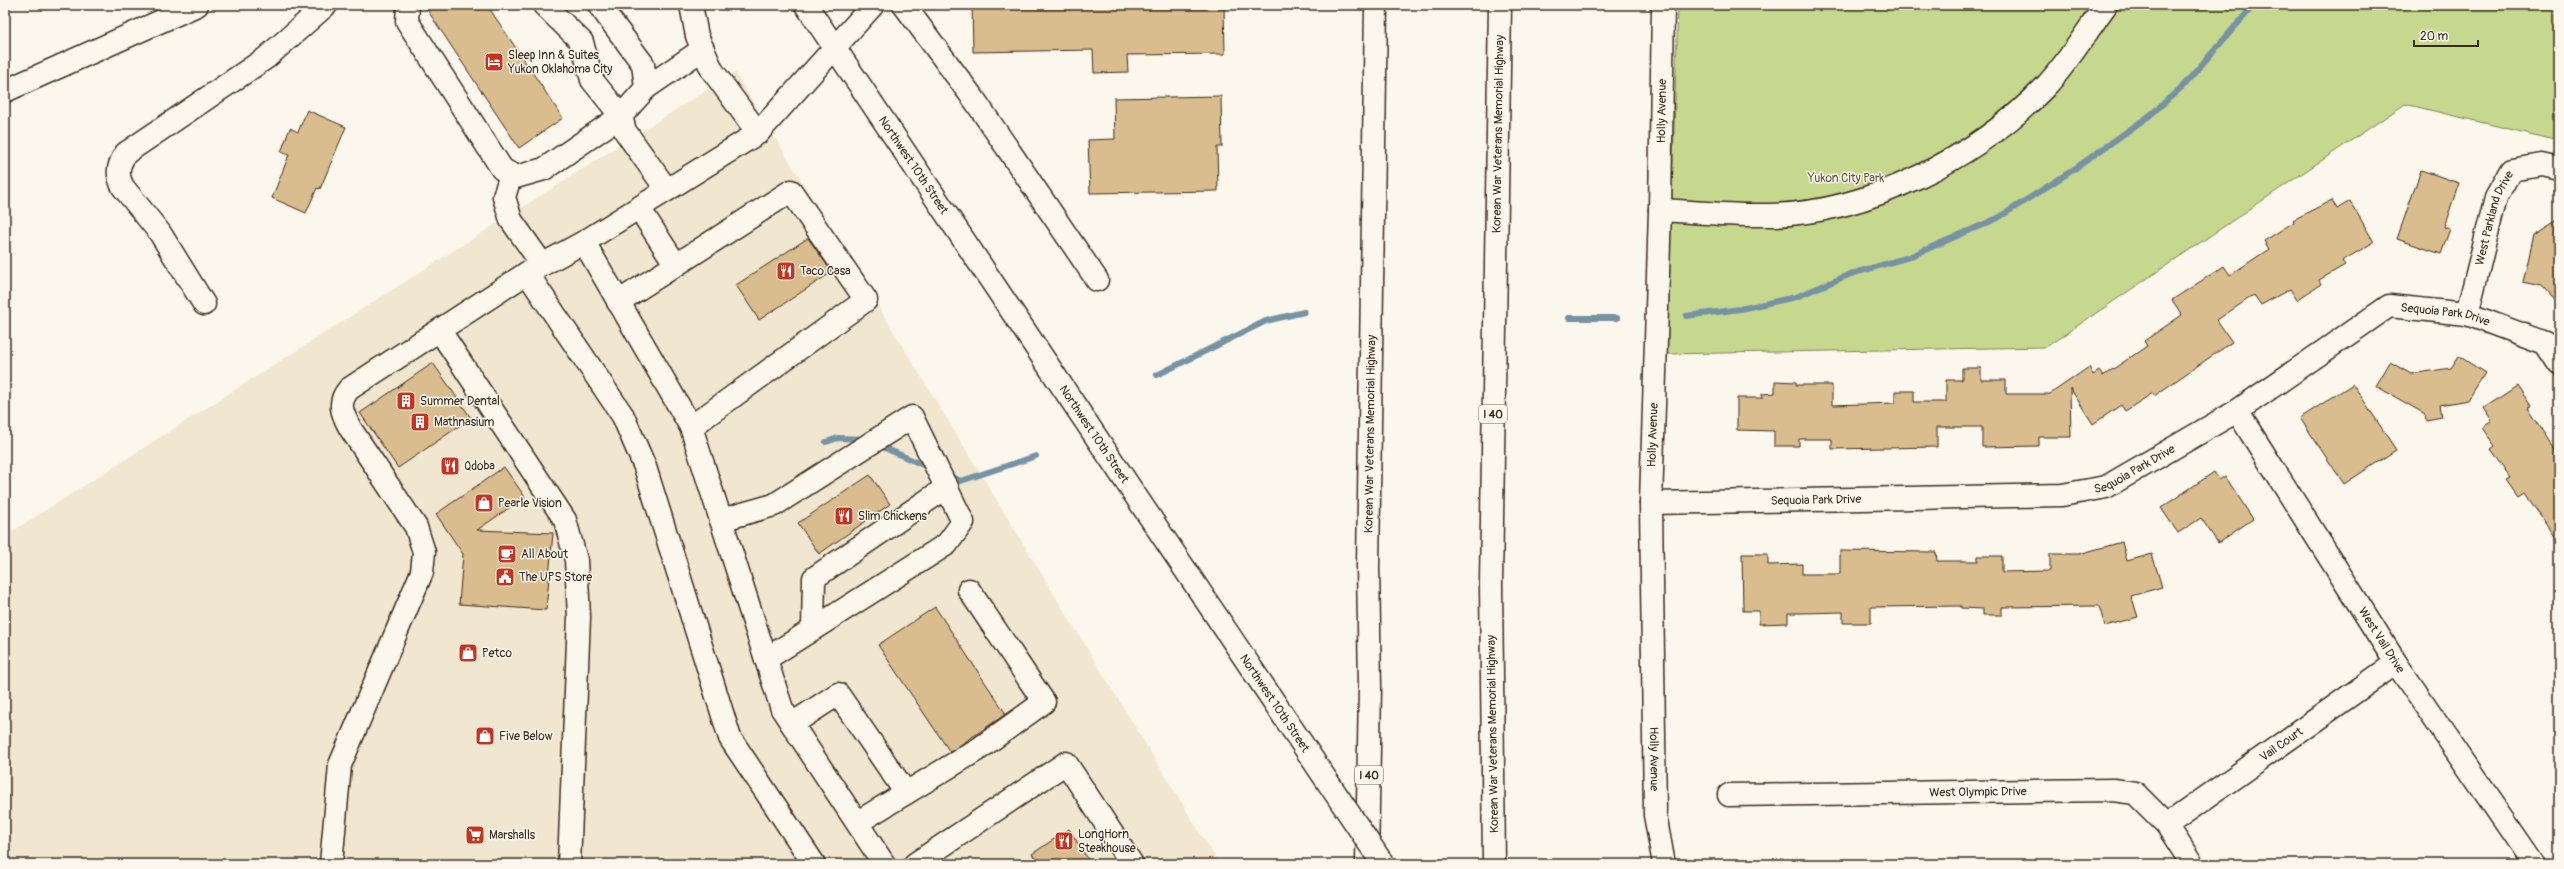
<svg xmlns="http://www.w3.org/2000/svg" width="2564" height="869" font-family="Pangolin,sans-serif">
  <rect width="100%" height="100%" fill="#fbf7ec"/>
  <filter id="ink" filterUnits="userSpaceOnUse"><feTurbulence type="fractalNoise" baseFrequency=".025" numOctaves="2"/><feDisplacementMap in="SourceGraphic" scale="8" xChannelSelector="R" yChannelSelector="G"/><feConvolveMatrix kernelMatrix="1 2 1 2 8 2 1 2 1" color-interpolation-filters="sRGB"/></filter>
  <g filter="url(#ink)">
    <!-- built -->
    <path fill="#f1e6d0" d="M735,72L1219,864H5V536Z"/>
    <!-- green -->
    <path fill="#c6d88d" stroke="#808156" d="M1678,5H2559V141L2405,104L2046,347L1667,354Z"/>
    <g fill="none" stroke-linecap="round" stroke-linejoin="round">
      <!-- stream -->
      <g stroke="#7692a5" stroke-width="6">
        <path d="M1686,316L1740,309L1796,297L1851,274L1909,257L1998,218L2073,170L2149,116L2182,87L2254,5"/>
        <path d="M1569,318H1617"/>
        <path d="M1157,375L1266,321L1304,312"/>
        <path d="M826,442L838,438L864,439"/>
        <path d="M878,445L930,468"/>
        <path d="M948,475L961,481L1036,456"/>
      </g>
    </g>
    <!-- building -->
    <g fill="#dabd8e" stroke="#3b2a1e">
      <path d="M424,5H487L563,118L519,148Z"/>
      <path d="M972,5H1224L1225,54L1127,55L1128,72L1094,73L1093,50L973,52Z"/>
      <path d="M1221,96L1222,147H1217L1218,191L1090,193L1088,140L1115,139L1114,98Z"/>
      <path d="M307,110L346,127L320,189L317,188L306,213L272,198L289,155L281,152L290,128L298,132Z"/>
      <path d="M2421,170L2459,183L2444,227L2450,229L2441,254L2397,239Z"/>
      <path d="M2332,200L2337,209L2350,201L2374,242L2342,261L2345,265L2319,280L2321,284L2297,300L2290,289L2261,305L2254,295L2217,320L2232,342L2154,396L2153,393L2125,411L2121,405L2093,424L2070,388L2071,437H2039V446L1982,447V427H1937V447L1832,449V439H1799V446H1774V431L1737,430V398H1762V394L1775,393V381L1796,382V385H1832V405L1895,403V391H1914V402H1946V380H1962V368H1981V380H2006V394H2050L2089,367L2093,375L2099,371L2103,376L2147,346L2144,341L2182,315L2172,300L2224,266L2230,275L2269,249L2264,241L2294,222L2293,220Z"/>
      <path d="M2559,218V305L2542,286L2523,282L2534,234Z"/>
      <path d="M808,238L832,272L759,320L736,285Z"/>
      <path d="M2459,356L2485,373L2468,400L2440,405L2442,417L2426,420L2425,414L2376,386L2390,362L2411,374L2451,368Z"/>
      <path d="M433,363L471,418L398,468L360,413Z"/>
      <path d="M2353,384L2396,450L2344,484L2300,418Z"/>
      <path d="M2517,386L2531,407L2528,408L2559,456V544L2525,493L2519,497L2507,480L2511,478L2491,449L2495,446L2482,428L2492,421L2484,408Z"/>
      <path d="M504,467L525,497L477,530L553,533L546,610L459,604L463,554L436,514Z"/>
      <path d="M2214,472L2219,480L2225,476L2253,519L2218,543L2201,518L2178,533L2161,508Z"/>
      <path d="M870,475L890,504L819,554L798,523Z"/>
      <path d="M2122,542L2127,561L2152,554L2162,587L2131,596L2138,617L2105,626L2099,606L2002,607V615H1983V609L1961,608V606L1871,607V623H1843V612L1803,613H1788V623L1759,624V611H1743L1742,554H1768V565L1802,564V574H1840V551L1936,552L1937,561H1978V556H2002V572L2050,571V554H2079Z"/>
      <path d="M935,607L1006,714L950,752L878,645Z"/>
      <path d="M1069,829L1091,864H1039L1032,854Z"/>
    </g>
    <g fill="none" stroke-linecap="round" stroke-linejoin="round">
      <!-- minor casing -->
      <g stroke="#3b2a1e" stroke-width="25">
        <g id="minor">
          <path d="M408,5L407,21L502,169L516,177L544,169L621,116L592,80L582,42L544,5"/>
          <path d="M599,5L643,64L646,88L621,116L625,131L667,190"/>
          <path d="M691,5L697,36L712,70L758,133"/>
          <path d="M904,5L976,102L1097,280"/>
          <path id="s1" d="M1663,5L1660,210L1651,503L1655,815L1664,864"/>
          <path d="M646,88L703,49"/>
          <path d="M5,91L197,5"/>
          <path d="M511,174L504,197L511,220L542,264"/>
          <path d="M1660,210C1696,212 1733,216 1769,215C1866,214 1978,157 2045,87C2068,63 2086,32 2106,5"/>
          <path d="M584,242L691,427L782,709L884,864"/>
          <path d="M676,265L791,191L866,300L691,427"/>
          <path d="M527,273L623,416L645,467L730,738L814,864"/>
          <path d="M618,302L676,265L639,208"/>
          <path d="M204,304L160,233L123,187C116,174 118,165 126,153L266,58L326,5"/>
          <path id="s2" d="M2467,314L2496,197L2511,170L2542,165L2559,169"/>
          <path d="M440,331L565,520L576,560L579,617L569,864"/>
          <path id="s3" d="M2237,411L2396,663L2534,864"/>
          <path id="s4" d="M1651,503L2062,495L2106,487L2237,411L2389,306L2467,314L2545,343L2559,364"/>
          <path d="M721,520L774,505L912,417L963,522L947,544L766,659"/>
          <path d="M813,629L814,578L947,487"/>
          <path d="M792,724L838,694L906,793L858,822"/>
          <path d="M906,793L980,748L1044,702L969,590"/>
          <path id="s5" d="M1729,795L2113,790L2135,793L2167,825L2192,864"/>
          <path id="s6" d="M2167,825L2396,663"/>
          <path d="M331,864L340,765L422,572L424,552L416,527L350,428C342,413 337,403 349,389L527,273L584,242L758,133L873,5"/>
          <path d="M915,864L1066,763L1132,864"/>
        </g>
      </g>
      <!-- major casing -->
      <g stroke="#3b2a1e" stroke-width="25">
        <g id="major">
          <path id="s7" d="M806,5L1309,754"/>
        </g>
      </g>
      <!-- highway casing -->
      <g stroke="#3b2a1e" stroke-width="25">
        <g id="highway">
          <path id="s8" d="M1367,864L1370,687L1368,566L1376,5"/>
          <path id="s9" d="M1494,864L1491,583L1500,5"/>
        </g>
      </g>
      <!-- minor -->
      <use href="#minor" stroke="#fbf7ec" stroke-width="22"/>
      <!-- major -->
      <use href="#major" stroke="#fbf7ec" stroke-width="22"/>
      <!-- highway -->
      <use href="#highway" stroke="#fbf7ec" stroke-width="22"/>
      <!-- major-bridge casing -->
      <g stroke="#3b2a1e" stroke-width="25" stroke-linecap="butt">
        <path id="major-bridge" d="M1309,754L1383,864"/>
      </g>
      <!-- major-bridge -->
      <use href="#major-bridge" stroke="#fbf7ec" stroke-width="22"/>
    </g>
  </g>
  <!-- icons -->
  <defs>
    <g id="hotel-square" transform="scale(1)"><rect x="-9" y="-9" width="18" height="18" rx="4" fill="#c8321e" stroke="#fbf7ec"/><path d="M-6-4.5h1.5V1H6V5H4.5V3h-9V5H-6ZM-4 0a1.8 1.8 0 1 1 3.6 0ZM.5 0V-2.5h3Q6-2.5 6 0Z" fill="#fff"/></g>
    <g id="restaurant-square" transform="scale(1)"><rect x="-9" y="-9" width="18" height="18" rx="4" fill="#c8321e" stroke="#fbf7ec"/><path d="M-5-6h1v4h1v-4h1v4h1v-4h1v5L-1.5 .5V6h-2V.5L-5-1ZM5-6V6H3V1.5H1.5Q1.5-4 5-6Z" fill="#fff"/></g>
    <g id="building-square" transform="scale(1)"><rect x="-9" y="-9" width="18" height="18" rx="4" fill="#c8321e" stroke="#fbf7ec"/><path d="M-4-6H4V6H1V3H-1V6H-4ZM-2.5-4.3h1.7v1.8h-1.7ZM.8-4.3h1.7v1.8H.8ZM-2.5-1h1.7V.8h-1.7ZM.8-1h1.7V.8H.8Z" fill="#fff"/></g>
    <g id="shop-square" transform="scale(1)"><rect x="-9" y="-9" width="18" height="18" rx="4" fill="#c8321e" stroke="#fbf7ec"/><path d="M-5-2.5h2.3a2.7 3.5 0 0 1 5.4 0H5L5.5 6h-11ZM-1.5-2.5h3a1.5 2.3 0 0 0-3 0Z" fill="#fff"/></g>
    <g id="cafe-square" transform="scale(1)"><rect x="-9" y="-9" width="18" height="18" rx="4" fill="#c8321e" stroke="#fbf7ec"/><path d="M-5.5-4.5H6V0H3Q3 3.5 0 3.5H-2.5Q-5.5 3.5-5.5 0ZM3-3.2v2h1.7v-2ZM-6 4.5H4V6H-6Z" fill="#fff"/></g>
    <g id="civic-square" transform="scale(1)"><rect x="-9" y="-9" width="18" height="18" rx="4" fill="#c8321e" stroke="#fbf7ec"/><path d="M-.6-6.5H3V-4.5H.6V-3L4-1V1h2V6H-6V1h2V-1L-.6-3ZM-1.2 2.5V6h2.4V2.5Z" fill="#fff"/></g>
    <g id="supermarket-square" transform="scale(1)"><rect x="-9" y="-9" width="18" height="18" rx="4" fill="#c8321e" stroke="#fbf7ec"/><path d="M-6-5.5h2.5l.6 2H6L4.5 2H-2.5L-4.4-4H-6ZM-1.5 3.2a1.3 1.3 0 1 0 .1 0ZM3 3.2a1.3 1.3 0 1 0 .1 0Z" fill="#fff"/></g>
  </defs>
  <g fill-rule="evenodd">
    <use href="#hotel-square" x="494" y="62"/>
    <use href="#restaurant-square" x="786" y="271"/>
    <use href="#building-square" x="406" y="401"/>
    <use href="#building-square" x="420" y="422"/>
    <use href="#restaurant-square" x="450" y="466"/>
    <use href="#shop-square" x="484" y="503"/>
    <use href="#restaurant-square" x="844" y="516"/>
    <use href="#cafe-square" x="507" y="554"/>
    <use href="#civic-square" x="505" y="577"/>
    <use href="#shop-square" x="468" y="653"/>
    <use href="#shop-square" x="485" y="736"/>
    <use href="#supermarket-square" x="475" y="835"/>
    <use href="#restaurant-square" x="1064" y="841"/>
  </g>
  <g text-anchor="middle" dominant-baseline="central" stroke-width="3" stroke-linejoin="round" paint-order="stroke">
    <!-- shield labels -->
    <g fill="#fbf7ec" stroke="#75685c" stroke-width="1">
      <rect x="1479" y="405" width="28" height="18" rx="3"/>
      <rect x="1355" y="766" width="28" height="18" rx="3"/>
    </g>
    <g font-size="11" font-weight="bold" fill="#3b2a1e">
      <text x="1493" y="414">I 40</text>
      <text x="1369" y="775">I 40</text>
    </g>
    <!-- poi labels -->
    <g font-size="12" fill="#3b2a1e" stroke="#fbf7ec" text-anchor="start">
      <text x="508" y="55">Sleep Inn &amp; Suites<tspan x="508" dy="14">Yukon Oklahoma City</tspan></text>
      <text x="800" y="271">Taco Casa</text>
      <text x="420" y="401">Summer Dental</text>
      <text x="434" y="422">Mathnasium</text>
      <text x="464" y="466">Qdoba</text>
      <text x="498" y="503">Pearle Vision</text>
      <text x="858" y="516">Slim Chickens</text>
      <text x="521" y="554">All About</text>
      <text x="519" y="577">The UPS Store</text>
      <text x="482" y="653">Petco</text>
      <text x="499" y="736">Five Below</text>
      <text x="1078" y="834">LongHorn<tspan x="1078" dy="14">Steakhouse</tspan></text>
      <text x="489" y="835">Marshalls</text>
    </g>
    <!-- street labels -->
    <g font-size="12" fill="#3b2a1e" stroke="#fbf7ec">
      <text transform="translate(1662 111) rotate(-89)">Holly Avenue</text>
      <text stroke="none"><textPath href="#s9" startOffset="730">Korean War Veterans Memorial Highway</textPath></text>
      <text stroke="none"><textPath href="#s7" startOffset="193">Northwest 10th Street</textPath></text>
      <text stroke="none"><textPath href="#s2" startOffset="100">West Parkland Drive</textPath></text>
      <text stroke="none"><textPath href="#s4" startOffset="849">Sequoia Park Drive</textPath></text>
      <text stroke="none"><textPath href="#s7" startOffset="517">Northwest 10th Street</textPath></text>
      <text stroke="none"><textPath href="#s8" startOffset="430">Korean War Veterans Memorial Highway</textPath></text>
      <text transform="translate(1653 435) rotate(-88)">Holly Avenue</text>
      <text stroke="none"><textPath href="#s4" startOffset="489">Sequoia Park Drive</textPath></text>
      <text stroke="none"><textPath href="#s4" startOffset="165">Sequoia Park Drive</textPath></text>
      <text stroke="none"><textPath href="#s3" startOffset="271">West Vail Drive</textPath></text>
      <text stroke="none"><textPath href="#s7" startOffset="841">Northwest 10th Street</textPath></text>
      <text transform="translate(1493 734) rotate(-91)">Korean War Veterans Memorial Highway</text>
      <text stroke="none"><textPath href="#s6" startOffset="140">Vail Court</textPath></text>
      <text stroke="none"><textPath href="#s1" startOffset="754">Holly Avenue</textPath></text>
      <text stroke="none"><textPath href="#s5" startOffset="249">West Olympic Drive</textPath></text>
    </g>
    <!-- park labels -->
    <g font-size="12" fill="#5e563a" stroke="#fbf7ec">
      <text x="1846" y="178">Yukon City Park</text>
    </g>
  </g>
  <!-- margin -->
  <rect width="2564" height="869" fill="none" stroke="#fbf7ec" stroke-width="20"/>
  <rect x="10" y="10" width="2544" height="849" fill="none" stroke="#3b2a1e" stroke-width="1.5" filter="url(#ink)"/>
  <!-- scale -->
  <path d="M2414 40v6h64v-6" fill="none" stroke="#3b2a1e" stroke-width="2"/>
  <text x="2420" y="40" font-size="12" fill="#3b2a1e" stroke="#fbf7ec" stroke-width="3" paint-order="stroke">20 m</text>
</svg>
